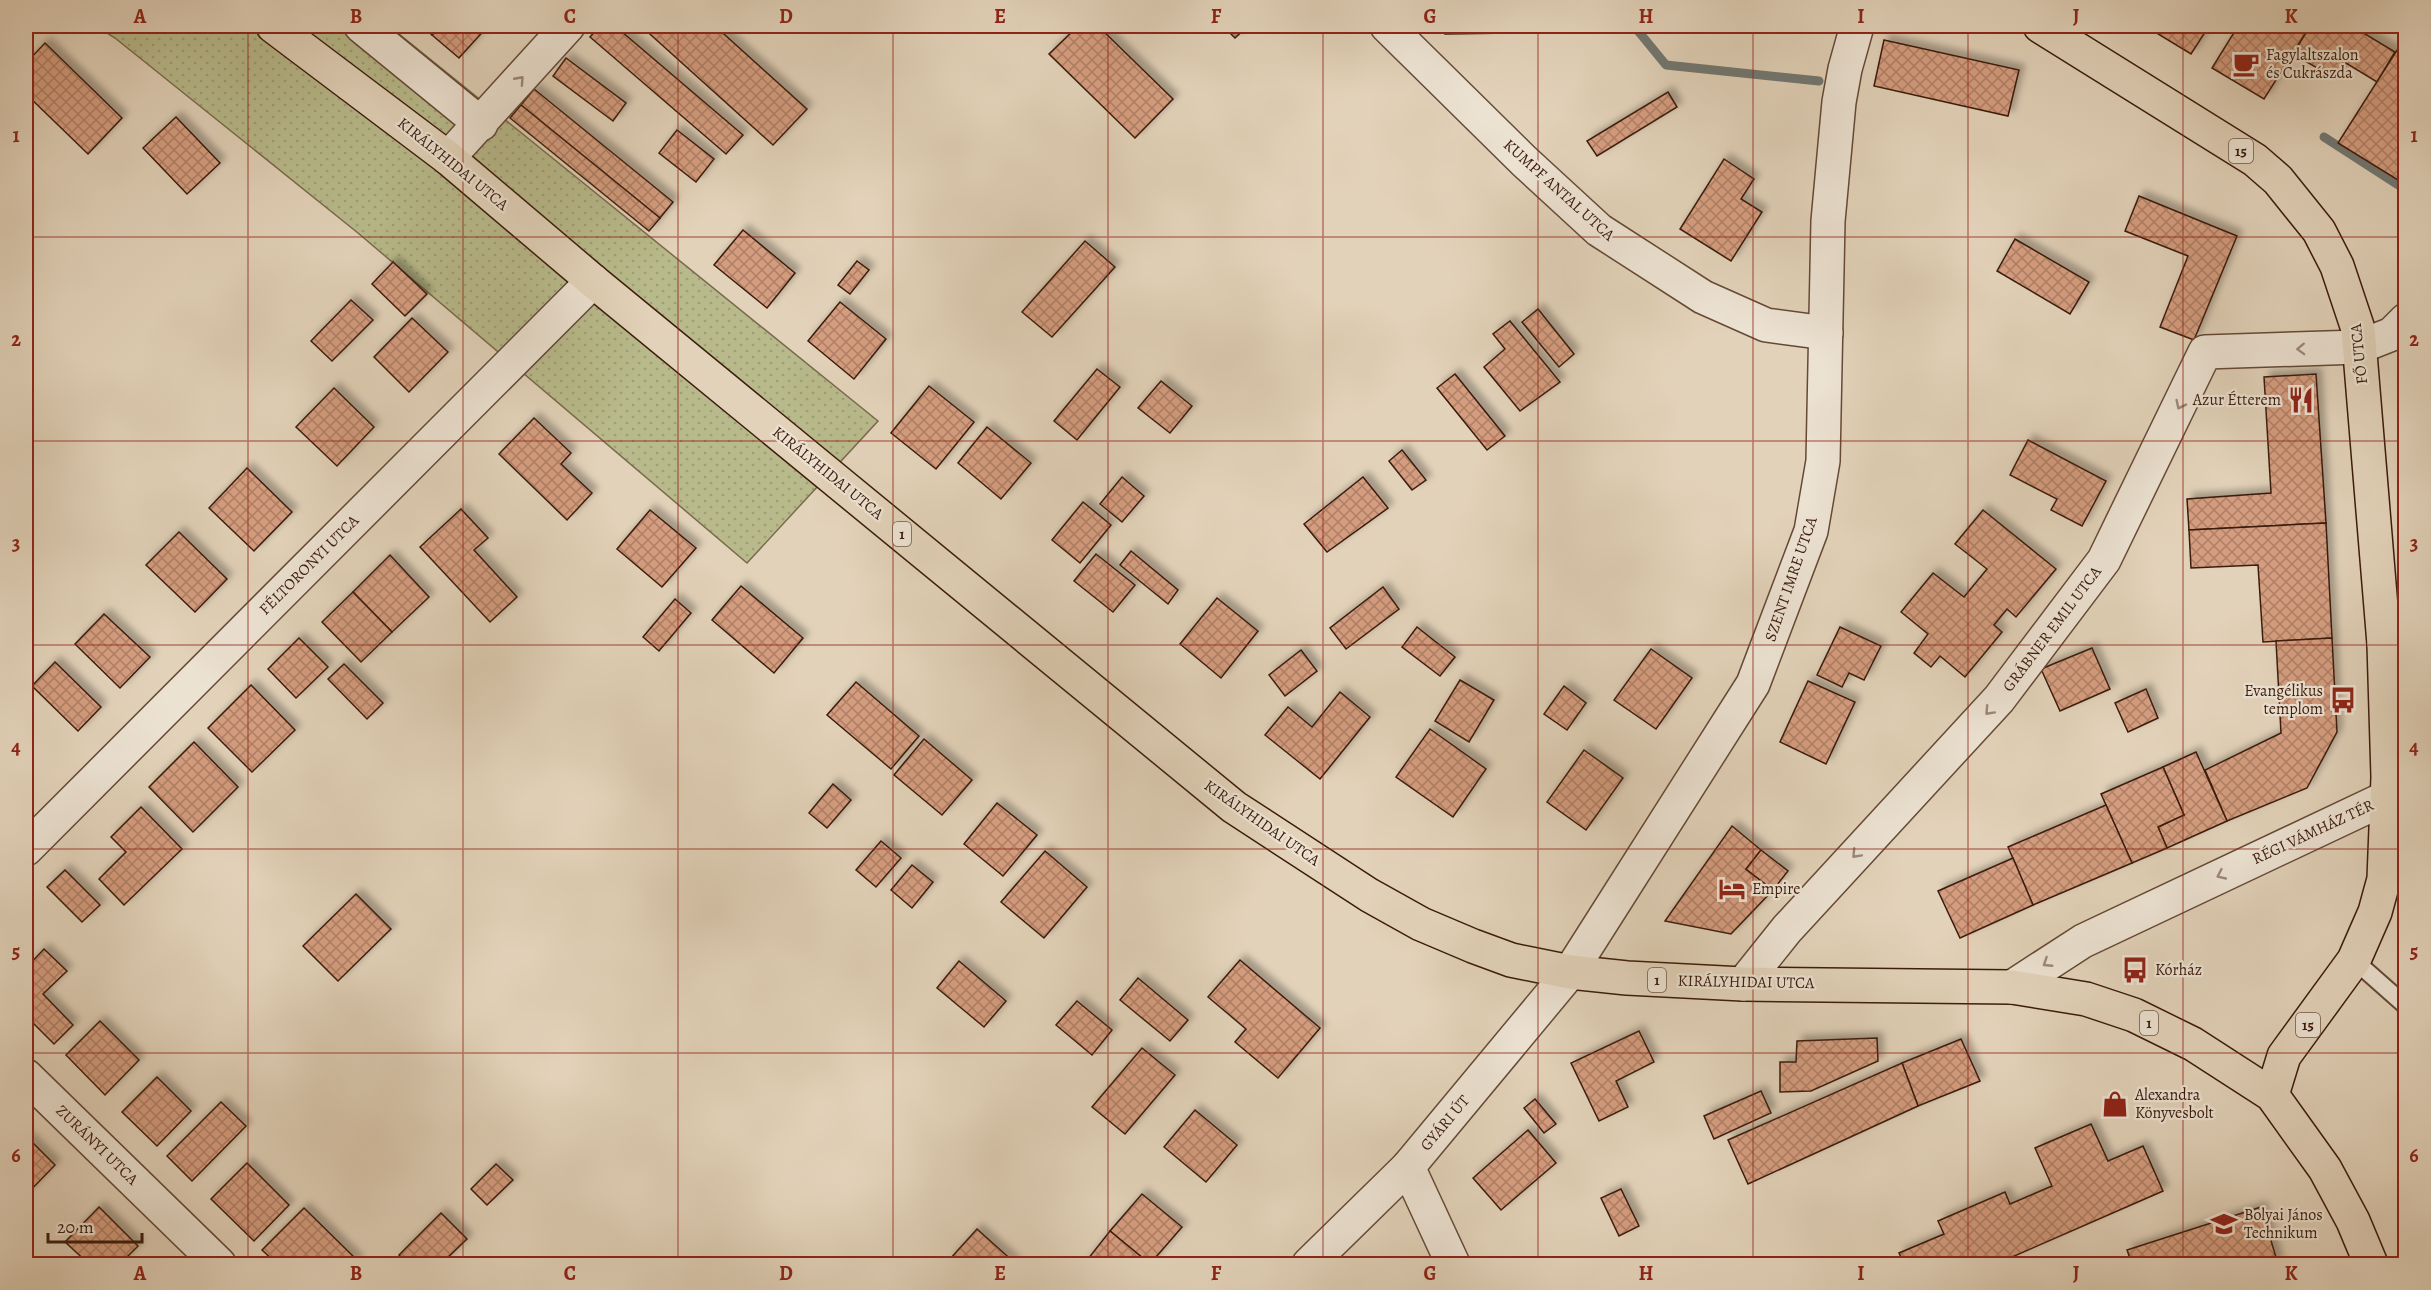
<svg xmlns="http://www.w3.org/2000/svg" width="2431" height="1290" font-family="Alegreya,serif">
  <defs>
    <pattern id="grass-dots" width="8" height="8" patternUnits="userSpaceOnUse" patternTransform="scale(1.5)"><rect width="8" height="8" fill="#b8ba8b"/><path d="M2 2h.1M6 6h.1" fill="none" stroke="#9f9f77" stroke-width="1.8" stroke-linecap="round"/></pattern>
    <pattern id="building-cross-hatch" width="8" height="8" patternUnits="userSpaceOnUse" patternTransform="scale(1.5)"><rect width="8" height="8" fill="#d59d7f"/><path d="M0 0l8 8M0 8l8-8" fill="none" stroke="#ae7f66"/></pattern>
    <filter id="shadow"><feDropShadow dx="5.5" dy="-5.5" stdDeviation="3" flood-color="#0004"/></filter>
  </defs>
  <rect width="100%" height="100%" fill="#e2d2b9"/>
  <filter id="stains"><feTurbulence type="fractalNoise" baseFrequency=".00333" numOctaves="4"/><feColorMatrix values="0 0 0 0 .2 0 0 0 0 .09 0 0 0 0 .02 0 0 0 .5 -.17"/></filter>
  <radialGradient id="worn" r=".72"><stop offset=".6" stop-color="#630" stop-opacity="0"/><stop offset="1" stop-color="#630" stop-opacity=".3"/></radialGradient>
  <!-- grass -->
  <path fill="url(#grass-dots)" stroke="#7a6a4c" stroke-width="1.5" d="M96,26H389L878,421L747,563L358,233L115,38Z"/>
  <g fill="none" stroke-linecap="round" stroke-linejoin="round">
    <!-- stream -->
    <g stroke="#727873" stroke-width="9">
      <path d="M1634,26L1666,65L1819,81"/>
      <path d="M2324,137L2406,190"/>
    </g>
  </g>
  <!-- building -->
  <g fill="url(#building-cross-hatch)" stroke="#3b1b0c" stroke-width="1.5" filter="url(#shadow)">
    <path d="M422,26H441L432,35Z"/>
    <path d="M441,26H488L459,58L432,35Z"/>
    <path d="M600,26H615L743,135L726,154L590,37Z"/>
    <path d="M641,26H715L807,109L773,145Z"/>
    <path d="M1078,26H1098L1173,99L1135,138L1049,54Z"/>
    <path d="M1223,26H1248L1235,38Z"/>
    <path d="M1445,26H1510V33L1445,34Z"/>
    <path d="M2145,26H2209L2191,54Z"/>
    <path d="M2238,26H2310L2264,99L2212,68Z"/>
    <path d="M2310,26H2352L2395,52L2377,82L2346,63L2336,79L2293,54Z"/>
    <path d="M2406,36V185L2338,143Z"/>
    <path d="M1884,40L2019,70L2008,116L1874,86Z"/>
    <path d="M45,43L122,118L88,154L26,94V63Z"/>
    <path d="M566,58L626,103L613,121L553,76Z"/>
    <path d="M534,89L673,202L660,218L521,105Z"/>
    <path d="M1668,92L1677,107L1597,156L1587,141Z"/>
    <path d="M521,105L660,218L649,231L510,118Z"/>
    <path d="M176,117L220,163L187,194L143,148Z"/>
    <path d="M677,130L714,159L696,182L659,153Z"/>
    <path d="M1724,159L1754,179L1741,199L1762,212L1731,261L1680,229Z"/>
    <path d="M2139,196L2237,236L2194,340L2160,327L2188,256L2125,231Z"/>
    <path d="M743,230L795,273L767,308L714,265Z"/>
    <path d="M2015,239L2089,282L2070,314L1997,271Z"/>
    <path d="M1085,241L1115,267L1052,337L1022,312Z"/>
    <path d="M857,261L869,270L850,294L838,285Z"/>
    <path d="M393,262L427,294L405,316L372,284Z"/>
    <path d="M351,300L373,320L332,361L311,341Z"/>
    <path d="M840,302L886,339L854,379L808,341Z"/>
    <path d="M1538,309L1574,354L1559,367L1522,322Z"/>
    <path d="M412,318L448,352L409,392L374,357Z"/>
    <path d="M1510,321L1560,382L1520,411L1484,367L1505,349L1493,334Z"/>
    <path d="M1097,369L1120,387L1077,440L1054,421Z"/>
    <path d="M1455,374L1505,436L1487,450L1437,388Z"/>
    <path d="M2316,374L2326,523L2189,530L2187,499L2271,493L2264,377Z"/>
    <path d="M1161,381L1192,406L1170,433L1138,408Z"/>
    <path d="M929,386L974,422L936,469L891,433Z"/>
    <path d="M334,388L374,427L337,466L296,427Z"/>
    <path d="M534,418L571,453L561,464L592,493L567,520L499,454Z"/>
    <path d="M987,427L1031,463L1001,499L958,463Z"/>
    <path d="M2028,440L2106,481L2082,526L2051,510L2057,499L2010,475Z"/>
    <path d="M1402,450L1426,480L1412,490L1389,461Z"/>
    <path d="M247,468L292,512L254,551L209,508Z"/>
    <path d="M1122,477L1144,496L1122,522L1100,504Z"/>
    <path d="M1363,477L1388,508L1327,552L1304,524Z"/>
    <path d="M1083,502L1111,525L1080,563L1052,540Z"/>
    <path d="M461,509L488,538L474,550L517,597L490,622L420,547Z"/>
    <path d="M650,510L696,548L662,587L617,549Z"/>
    <path d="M1983,510L2056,569L2016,617L2007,609L1994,625L2002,632L1965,677L1940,656L1931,667L1914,653L1928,634L1901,612L1933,573L1964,597L1987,569L1955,544Z"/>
    <path d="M2326,523L2332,638L2263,642L2258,565L2191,568L2189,530Z"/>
    <path d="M179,532L227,579L195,612L146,565Z"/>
    <path d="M1131,551L1178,590L1168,604L1120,565Z"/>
    <path d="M1096,554L1135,585L1113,612L1074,581Z"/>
    <path d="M390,555L429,597L392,632L353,592Z"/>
    <path d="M741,586L803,638L774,673L712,620Z"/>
    <path d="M1383,587L1399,609L1346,649L1330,628Z"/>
    <path d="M353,592L392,632L361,662L322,622Z"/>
    <path d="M1217,598L1258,631L1221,678L1180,644Z"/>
    <path d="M675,599L691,613L659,651L643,637Z"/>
    <path d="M104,614L150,657L120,688L75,644Z"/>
    <path d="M1417,627L1455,657L1440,676L1402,647Z"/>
    <path d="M1840,627L1881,646L1864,680L1849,673L1842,687L1817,675Z"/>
    <path d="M299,638L328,667L296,698L268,669Z"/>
    <path d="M2332,638L2337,732L2307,788L2227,821L2205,770L2281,733L2276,641Z"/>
    <path d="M2092,648L2110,689L2060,711L2041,669Z"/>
    <path d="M1651,649L1692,678L1656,729L1614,700Z"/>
    <path d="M1301,650L1317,671L1285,696L1269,675Z"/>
    <path d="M55,662L101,707L78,731L32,686Z"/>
    <path d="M344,664L383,703L367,719L328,679Z"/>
    <path d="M1460,680L1494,700L1469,742L1435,721Z"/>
    <path d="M1808,681L1855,702L1826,764L1780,742Z"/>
    <path d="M856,682L919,736L891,769L827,715Z"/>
    <path d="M251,685L295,730L252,772L208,728Z"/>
    <path d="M1564,686L1586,703L1567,730L1544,714Z"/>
    <path d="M2146,689L2158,718L2128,732L2115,703Z"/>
    <path d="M1340,692L1370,717L1320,779L1265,735L1288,707L1312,727Z"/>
    <path d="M1430,729L1486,769L1453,817L1396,777Z"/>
    <path d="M924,739L972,780L942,815L894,775Z"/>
    <path d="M194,742L238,787L193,832L149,787Z"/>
    <path d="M1584,750L1623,778L1586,830L1547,802Z"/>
    <path d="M2196,752L2227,821L2167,848L2158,827L2184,815L2163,767Z"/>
    <path d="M2163,767L2184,815L2158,827L2167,848L2132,863L2101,794Z"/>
    <path d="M833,784L851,800L827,828L809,813Z"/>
    <path d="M997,803L1037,835L1003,876L964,844Z"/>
    <path d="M2106,805L2132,863L2033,905L2008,847Z"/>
    <path d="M141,807L182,849L124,905L99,879L126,852L111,837Z"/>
    <path d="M1732,826L1761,850L1746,869L1773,890L1731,934L1665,921Z"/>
    <path d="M881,841L901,858L876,887L856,870Z"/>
    <path d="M1761,850L1788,871L1773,890L1746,869Z"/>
    <path d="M1045,851L1087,887L1044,938L1001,902Z"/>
    <path d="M2013,858L2033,905L1960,938L1938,891Z"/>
    <path d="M912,865L933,882L912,908L891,890Z"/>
    <path d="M65,870L100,905L82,922L47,887Z"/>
    <path d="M356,894L391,929L338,981L303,946Z"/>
    <path d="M44,949L67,971L43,994L73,1025L54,1044L26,1016V968Z"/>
    <path d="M1240,960L1320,1028L1278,1078L1235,1042L1246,1029L1208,997Z"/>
    <path d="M959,961L1006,1001L984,1027L937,988Z"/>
    <path d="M1138,978L1188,1020L1170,1041L1120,1000Z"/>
    <path d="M1077,1001L1112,1030L1092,1055L1056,1025Z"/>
    <path d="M100,1021L139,1060L105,1095L66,1055Z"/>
    <path d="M1639,1031L1654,1062L1616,1081L1628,1107L1599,1121L1571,1063Z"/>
    <path d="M1877,1038L1878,1061L1811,1091L1780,1092V1062H1796L1797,1041Z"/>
    <path d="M1961,1039L1980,1081L1918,1106L1902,1063Z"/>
    <path d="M1142,1048L1175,1075L1125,1134L1092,1107Z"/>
    <path d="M1902,1063L1918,1106L1748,1184L1728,1140Z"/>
    <path d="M157,1077L191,1111L157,1146L122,1112Z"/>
    <path d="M1761,1091L1771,1113L1714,1139L1704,1116Z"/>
    <path d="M1535,1099L1556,1124L1544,1133L1524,1108Z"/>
    <path d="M221,1102L246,1126L192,1181L167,1156Z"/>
    <path d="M1195,1110L1237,1145L1206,1182L1164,1147Z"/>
    <path d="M2091,1124L2108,1161L2143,1146L2163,1191L1996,1264H1904L1899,1253L1944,1234L1938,1221L2005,1192L2010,1204L2052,1186L2035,1148Z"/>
    <path d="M1528,1130L1556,1163L1501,1210L1473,1178Z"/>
    <path d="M26,1136L55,1165L26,1195Z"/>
    <path d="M247,1163L289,1205L254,1241L211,1199Z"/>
    <path d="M496,1164L513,1180L487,1205L471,1189Z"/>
    <path d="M1621,1189L1639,1226L1619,1236L1601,1198Z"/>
    <path d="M1142,1194L1182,1227L1150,1264L1110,1231Z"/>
    <path d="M99,1207L138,1246L120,1264H89L65,1242Z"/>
    <path d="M2261,1207L2278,1264H2132L2127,1250Z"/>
    <path d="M304,1208L358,1261L355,1264H277L262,1250Z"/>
    <path d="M441,1213L467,1239L441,1264H408L399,1255Z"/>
    <path d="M977,1229L1016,1264H957L950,1259Z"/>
    <path d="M1110,1231L1150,1264H1084Z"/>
  </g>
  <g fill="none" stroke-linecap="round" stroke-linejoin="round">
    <!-- service casing -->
    <g stroke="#654937" stroke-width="20">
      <path id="service" d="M2354,960L2406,1006"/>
    </g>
    <!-- minor casing -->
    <g stroke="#654937" stroke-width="36">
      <g id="minor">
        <path d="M361,26L481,124"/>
        <path d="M1387,26L1524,161L1599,230L1703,297L1766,325L1826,333"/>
        <path d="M448,158L568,26"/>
        <path d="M2384,644L2406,625"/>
        <path d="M26,849L593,281"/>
        <path d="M1570,972L1753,684L1811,531L1823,461L1828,221L1839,102L1845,69L1857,26"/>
        <path d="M1743,984L1787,929L1999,699L2104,560L2205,352L2359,347L2392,334L2406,320"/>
        <path d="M2012,987L2083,941L2388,797"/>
        <path d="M26,1076L219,1264"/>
        <path d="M1408,1167L1453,1264"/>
      </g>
    </g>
    <!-- tertiary casing -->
    <g stroke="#654937" stroke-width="36">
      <path id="tertiary" d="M1309,1264L1408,1167L1570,972"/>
    </g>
    <!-- primary casing -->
    <g stroke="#3b1b0c" stroke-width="36">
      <g id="primary">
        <path d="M273,26L448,158L593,281L1234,807L1369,895L1421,924L1473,946L1511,960L1570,972L1627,978L1743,984L2012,987L2086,999L2134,1015L2193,1044L2272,1095L2325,1169L2353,1221L2371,1264"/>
        <path d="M2040,26L2255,160L2278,180L2319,231L2337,266L2358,329L2384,644L2388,777L2384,879L2375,912L2354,960L2284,1056L2272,1095"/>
      </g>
    </g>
    <!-- service -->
    <use href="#service" stroke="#ece2d2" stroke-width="16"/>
    <!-- minor -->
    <use href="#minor" stroke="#ece2d2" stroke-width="33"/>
    <!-- tertiary -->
    <use href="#tertiary" stroke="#ece2d2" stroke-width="33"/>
    <!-- primary -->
    <use href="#primary" stroke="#e2d2b9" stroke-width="33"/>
  </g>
  <!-- one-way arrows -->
  <defs><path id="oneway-chevron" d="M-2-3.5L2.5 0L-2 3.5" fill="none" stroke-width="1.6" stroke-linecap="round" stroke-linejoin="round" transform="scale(1.5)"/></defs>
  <g stroke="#9c8879">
    <use href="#oneway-chevron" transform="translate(520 80) rotate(-48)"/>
    <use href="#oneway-chevron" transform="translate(2301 349) rotate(178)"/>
    <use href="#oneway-chevron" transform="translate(2180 405) rotate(116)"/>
    <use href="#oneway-chevron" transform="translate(1989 711) rotate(133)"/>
    <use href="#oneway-chevron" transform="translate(1856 854) rotate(133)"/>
    <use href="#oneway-chevron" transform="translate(2221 875) rotate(155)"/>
    <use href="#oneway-chevron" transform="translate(2047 963) rotate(147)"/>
  </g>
  <!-- grid -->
  <path fill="none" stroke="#8f2418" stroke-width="1.5" stroke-opacity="0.55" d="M248,26V1264M463,26V1264M678,26V1264M893,26V1264M1108,26V1264M1323,26V1264M1538,26V1264M1753,26V1264M1968,26V1264M2183,26V1264M26,237H2406M26,441H2406M26,645H2406M26,849H2406M26,1053H2406"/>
  <!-- icons -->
  <defs>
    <g id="cafe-bare" transform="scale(2.07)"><path d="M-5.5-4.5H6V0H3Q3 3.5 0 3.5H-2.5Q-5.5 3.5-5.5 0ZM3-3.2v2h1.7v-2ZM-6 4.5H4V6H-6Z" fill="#8f2418" stroke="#ece2d2" stroke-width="2.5" paint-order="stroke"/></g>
    <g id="restaurant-bare" transform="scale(2.07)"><path d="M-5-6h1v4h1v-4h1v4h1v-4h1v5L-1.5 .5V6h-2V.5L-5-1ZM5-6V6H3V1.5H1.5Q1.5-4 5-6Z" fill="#8f2418" stroke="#ece2d2" stroke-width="2.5" paint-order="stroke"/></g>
    <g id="bus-bare" transform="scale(2.07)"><path d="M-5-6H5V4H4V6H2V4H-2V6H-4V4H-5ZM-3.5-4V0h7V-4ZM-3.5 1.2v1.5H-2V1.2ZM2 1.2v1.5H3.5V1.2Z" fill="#8f2418" stroke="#ece2d2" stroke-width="2.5" paint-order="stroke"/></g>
    <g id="hotel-bare" transform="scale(2.07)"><path d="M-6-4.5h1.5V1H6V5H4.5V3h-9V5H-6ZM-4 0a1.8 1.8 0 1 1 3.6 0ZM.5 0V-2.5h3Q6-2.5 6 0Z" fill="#8f2418" stroke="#ece2d2" stroke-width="2.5" paint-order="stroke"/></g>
    <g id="shop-bare" transform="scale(2.07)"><path d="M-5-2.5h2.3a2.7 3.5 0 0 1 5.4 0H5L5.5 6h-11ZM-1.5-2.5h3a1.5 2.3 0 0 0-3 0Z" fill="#8f2418" stroke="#ece2d2" stroke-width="2.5" paint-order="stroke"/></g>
    <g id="school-bare" transform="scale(2.07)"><path d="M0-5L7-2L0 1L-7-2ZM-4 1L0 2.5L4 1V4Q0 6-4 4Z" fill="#8f2418" stroke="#ece2d2" stroke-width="2.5" paint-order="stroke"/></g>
  </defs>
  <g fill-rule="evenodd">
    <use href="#cafe-bare" x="2246" y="64"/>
    <use href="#restaurant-bare" x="2301" y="400"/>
    <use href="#bus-bare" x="2343" y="700"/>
    <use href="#hotel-bare" x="1732" y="889"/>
    <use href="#bus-bare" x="2135" y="970"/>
    <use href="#shop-bare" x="2115" y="1104"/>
    <use href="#school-bare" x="2224" y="1224"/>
  </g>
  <g text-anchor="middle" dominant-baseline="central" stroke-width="4.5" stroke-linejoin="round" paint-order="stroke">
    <!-- shield labels -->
    <g fill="#ece2d2" stroke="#705747" stroke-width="1.5">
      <rect x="2229" y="139" width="24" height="24" rx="4.5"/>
      <rect x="893" y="522" width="18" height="24" rx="4.5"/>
      <rect x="1648" y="968" width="18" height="24" rx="4.5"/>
      <rect x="2140" y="1011" width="18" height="24" rx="4.5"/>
      <rect x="2296" y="1013" width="24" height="24" rx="4.5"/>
    </g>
    <g font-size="15" font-weight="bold" fill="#3b1b0c">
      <text x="2241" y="151">15</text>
      <text x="902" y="534">1</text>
      <text x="1657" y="980">1</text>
      <text x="2149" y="1023">1</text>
      <text x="2308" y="1025">15</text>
    </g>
    <!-- poi labels -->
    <g font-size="16" fill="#3b1b0c" stroke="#ece2d2" text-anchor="start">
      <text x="2266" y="55">Fagylaltszalon<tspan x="2266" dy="18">és Cukrászda</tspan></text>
      <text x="2281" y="400" text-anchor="end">Azur Étterem</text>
      <text x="2323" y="691" text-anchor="end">Evangélikus<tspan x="2323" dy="18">templom</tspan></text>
      <text x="1752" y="889">Empire</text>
      <text x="2155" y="970">Kórház</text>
      <text x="2135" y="1095">Alexandra<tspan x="2135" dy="18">Könyvesbolt</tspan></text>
      <text x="2244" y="1215">Bolyai János<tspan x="2244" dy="18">Technikum</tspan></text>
    </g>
    <!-- street labels -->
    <g font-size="16" fill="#3b1b0c" stroke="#ece2d2">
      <text transform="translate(453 164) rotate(39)">KIRÁLYHIDAI UTCA</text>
      <text transform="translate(1559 190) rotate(42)">KUMPF ANTAL UTCA</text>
      <text transform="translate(2359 354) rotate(-96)">FŐ UTCA</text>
      <text transform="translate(828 473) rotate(39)">KIRÁLYHIDAI UTCA</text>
      <text transform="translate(309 565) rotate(-45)">FÉLTORONYI UTCA</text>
      <text transform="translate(1791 579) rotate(-71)">SZENT IMRE UTCA</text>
      <text transform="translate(2052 629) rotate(-53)">GRÁBNER EMIL UTCA</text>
      <text transform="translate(1262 823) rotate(35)">KIRÁLYHIDAI UTCA</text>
      <text transform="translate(2313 832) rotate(-25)">RÉGI VÁMHÁZ TÉR</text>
      <text transform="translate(1746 982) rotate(1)">KIRÁLYHIDAI UTCA</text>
      <text transform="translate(1445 1123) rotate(-50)">GYÁRI ÚT</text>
      <text transform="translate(97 1145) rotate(44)">ZURÁNYI UTCA</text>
    </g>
  </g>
  <!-- margin -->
  <rect width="2431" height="1290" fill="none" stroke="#e2d2b9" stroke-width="66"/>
  <!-- scale -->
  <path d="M48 1233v9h94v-9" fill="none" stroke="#3b1b0c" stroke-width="3"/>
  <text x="57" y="1233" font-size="18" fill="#3b1b0c" stroke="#ece2d2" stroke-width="4.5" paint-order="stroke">20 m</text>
  <rect x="33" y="33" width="2365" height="1224" fill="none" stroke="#8f2418" stroke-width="2"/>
  <g font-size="20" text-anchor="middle" font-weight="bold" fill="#8f2418">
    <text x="140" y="23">A</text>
    <text x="356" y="23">B</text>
    <text x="570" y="23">C</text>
    <text x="786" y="23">D</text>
    <text x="1000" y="23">E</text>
    <text x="1216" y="23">F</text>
    <text x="1430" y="23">G</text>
    <text x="1646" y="23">H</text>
    <text x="1861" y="23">I</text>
    <text x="2076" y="23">J</text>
    <text x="2291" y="23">K</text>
    <text x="16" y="142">1</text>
    <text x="2414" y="142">1</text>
    <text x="16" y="346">2</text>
    <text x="2414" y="346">2</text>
    <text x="16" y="550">3</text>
    <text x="2414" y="550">3</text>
    <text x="16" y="754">4</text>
    <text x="2414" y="754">4</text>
    <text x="16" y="958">5</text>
    <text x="2414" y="958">5</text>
    <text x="16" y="1162">6</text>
    <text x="2414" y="1162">6</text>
    <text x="140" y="1280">A</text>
    <text x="356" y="1280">B</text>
    <text x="570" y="1280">C</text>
    <text x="786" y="1280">D</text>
    <text x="1000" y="1280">E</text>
    <text x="1216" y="1280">F</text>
    <text x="1430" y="1280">G</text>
    <text x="1646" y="1280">H</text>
    <text x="1861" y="1280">I</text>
    <text x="2076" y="1280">J</text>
    <text x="2291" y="1280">K</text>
  </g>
  <rect width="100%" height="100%" filter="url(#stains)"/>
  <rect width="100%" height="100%" fill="url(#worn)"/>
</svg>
